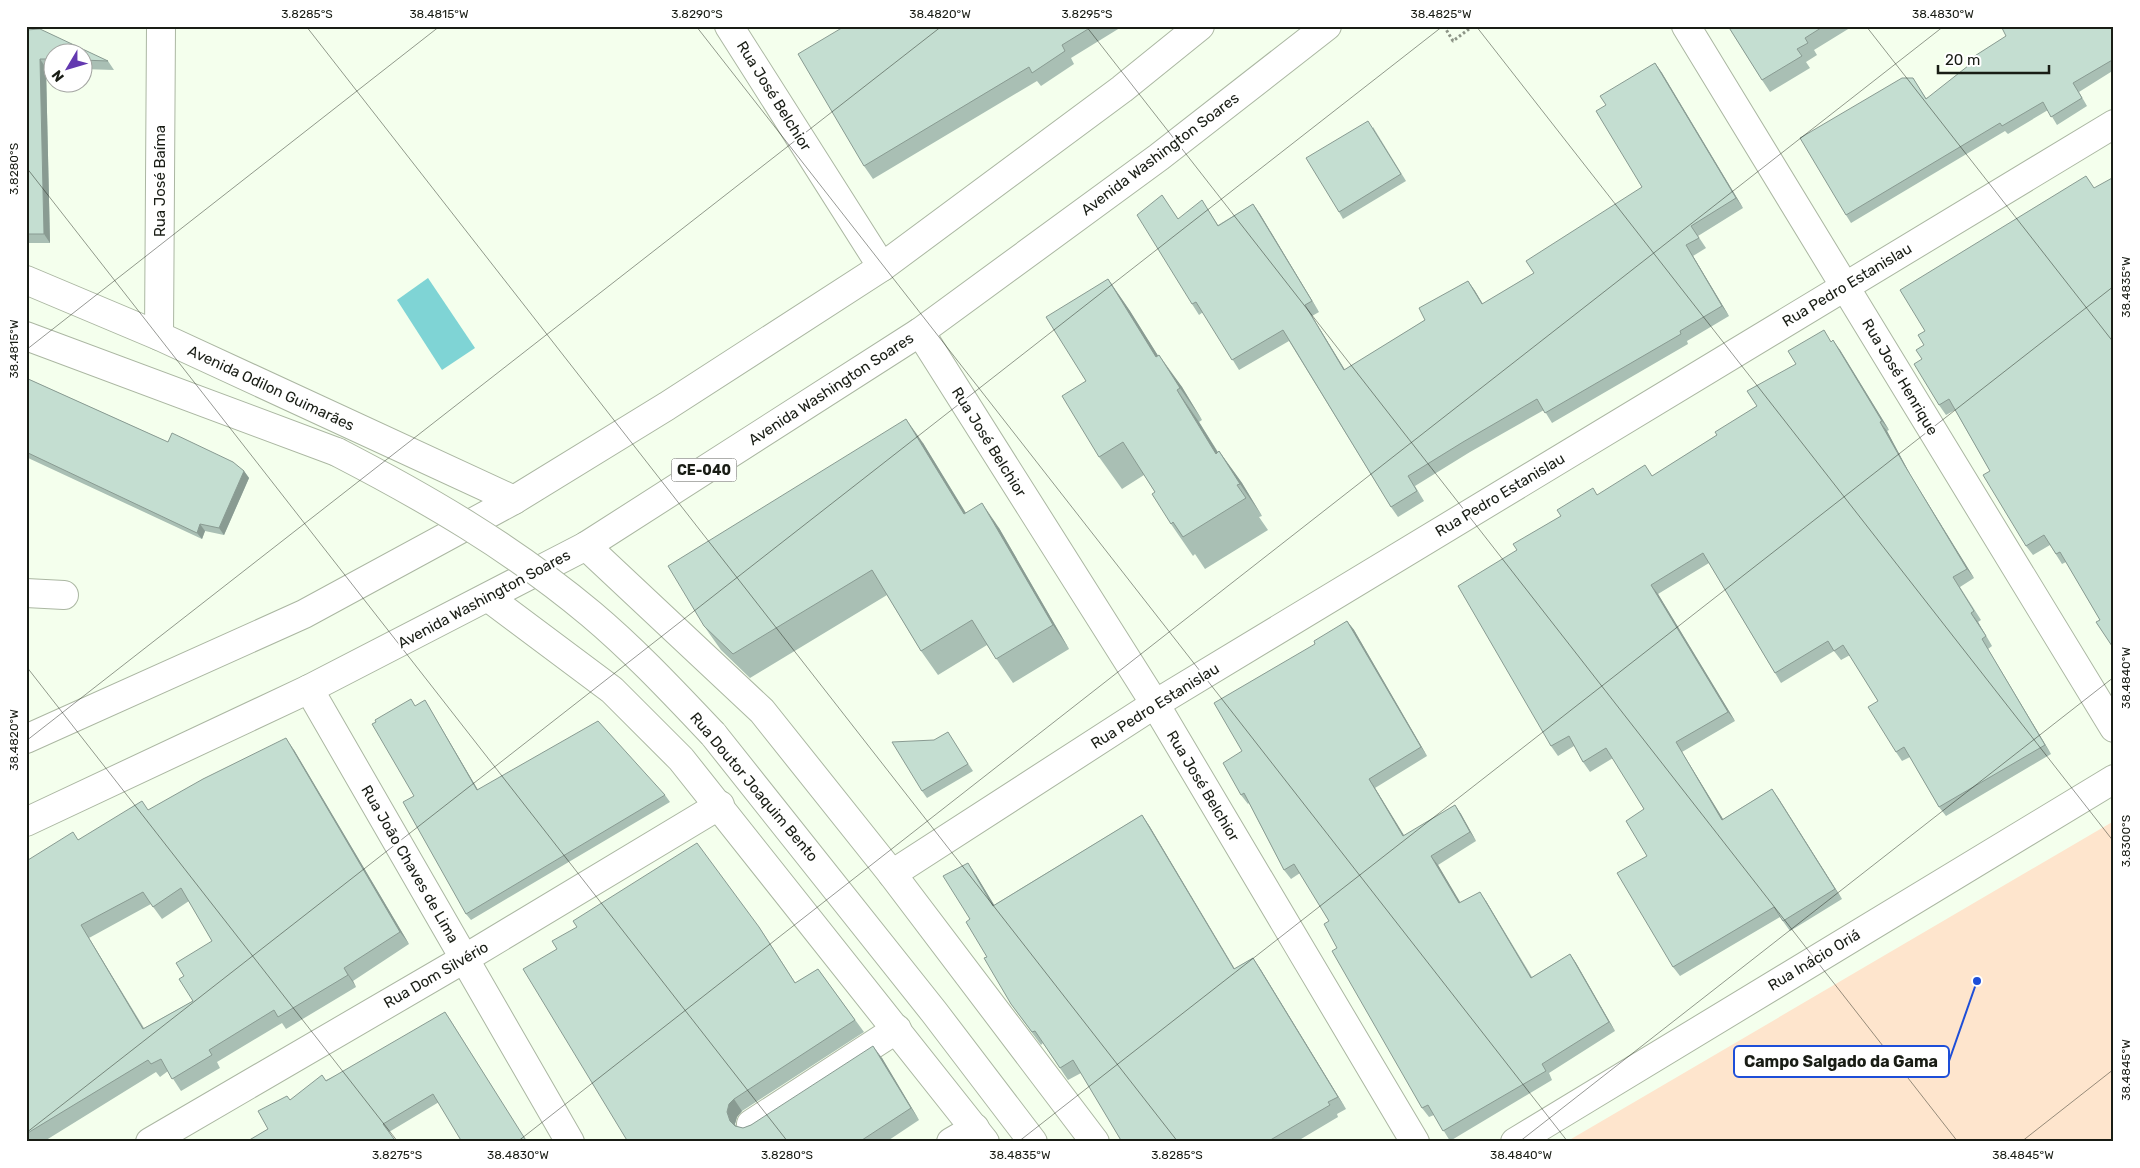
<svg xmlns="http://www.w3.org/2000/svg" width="2140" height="1168" font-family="Rubik,sans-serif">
  <rect width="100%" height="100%" fill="#f4ffed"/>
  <!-- green -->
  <path fill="#fee5cd" d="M2114,821V1142H1566Z"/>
  <!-- water -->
  <path fill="#7fd4d5" d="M428,278L475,348L442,370L397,300Z"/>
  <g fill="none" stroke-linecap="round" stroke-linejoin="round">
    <!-- minor casing -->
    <g stroke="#abb7a2" stroke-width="30">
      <g id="minor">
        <path d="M729,26L882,267"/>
        <path d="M1686,26L2114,728"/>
        <path d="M26,280L159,336L514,500"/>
        <path d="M920,332L1155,704L1415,1142"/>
        <path d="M159,336L161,26"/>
        <path d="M26,593L64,595"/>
        <path d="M309,689L570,1142"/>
        <path d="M892,874L1155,704L2114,124"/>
        <path d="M751,1124L897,1029"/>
        <path d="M150,1142L464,959L720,805"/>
        <path d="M951,1142L975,1128"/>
        <path d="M1515,1142L2114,779"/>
      </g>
    </g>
    <!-- major casing -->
    <g stroke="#abb7a2" stroke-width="30">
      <g id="major">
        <path d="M26,336L337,452"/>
        <path d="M713,734L934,1012L1033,1142"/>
      </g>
    </g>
    <!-- highway casing -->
    <g stroke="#abb7a2" stroke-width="30">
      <g id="highway">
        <path d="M586,546L762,711L892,874L1095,1142"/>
        <path d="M489,598L612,690L681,759L985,1142"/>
        <path d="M26,739L304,614L514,500L667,406L882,267L1122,89L1200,26"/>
        <path d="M26,822L309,689L586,546L920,332L1159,157L1327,26"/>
      </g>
    </g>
    <!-- path -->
    <path stroke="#8c9486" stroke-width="3" stroke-dasharray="2.5 2.5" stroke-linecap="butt" d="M1444,26L1453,41L1473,26"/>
    <!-- minor -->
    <use href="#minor" stroke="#fff" stroke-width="28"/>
    <!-- major -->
    <use href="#major" stroke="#fff" stroke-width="28"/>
    <!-- highway -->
    <use href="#highway" stroke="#fff" stroke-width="28"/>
    <!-- major-bridge casing -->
    <g stroke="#abb7a2" stroke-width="30" stroke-linecap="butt">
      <path id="major-bridge" d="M337,452C428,499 512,548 591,614C635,651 674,693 713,734"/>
    </g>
    <!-- major-bridge -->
    <use href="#major-bridge" stroke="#fff" stroke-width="28"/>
  </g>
  <!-- wall -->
  <g fill="#a9bfb4" fill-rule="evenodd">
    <path d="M845,26H1123L1071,58L1074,64L1041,86L1037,81L873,179L864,166Z"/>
    <path d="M1728,26H1853L1814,50L1817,55L1806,62L1810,68L1770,92L1762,80Z"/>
    <path d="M2114,26V70L2079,92L2087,106L2057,125L2048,110L2008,134L2005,131L1851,223L1846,215L1913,78L1926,98Z"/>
    <path d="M26,30L108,61L114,70L82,69V52H52V68H46L50,243H26Z"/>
    <path d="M1655,63L1662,73L1743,208L1698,236L1706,248L1693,256L1729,316L1687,341L1688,344L1552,423L1544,410L1470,452L1415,486L1424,501L1398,517L1391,507L1289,341L1239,370L1203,312L1199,315L1192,304L1162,195L1178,219L1209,211L1218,225L1253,204L1260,214L1319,312L1312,316L1345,370L1425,320L1468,281L1475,291L1483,304L1534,273L1642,187L1606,105Z"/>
    <path d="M1373,127L1406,181L1343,219L1339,212Z"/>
    <path d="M2086,176L2100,620L2066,562L2062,564L2050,545L2033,555L2026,546L1990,471L1955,410L1946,415L1939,405L1922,359L1924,345L1925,331Z"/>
    <path d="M1108,279L1130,311L1158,356L1182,387L1202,420L1199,422L1218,452L1219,451L1242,483L1262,516L1259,517L1268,530L1205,569L1195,554L1193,556L1171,524L1155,492L1144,475L1122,489L1099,457L1086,381Z"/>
    <path d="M1832,342L1840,350L1889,430L1887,431L1911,476L1974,578L1960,587L1981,620L1978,622L1992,646L1988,649L2051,754L1946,816L1939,807L1910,757L1902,761L1896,752L1878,701L1850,655L1841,660L1834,651L1781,683L1709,563L1658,594L1735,721L1682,752L1723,819L1772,789L1842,899L1790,931L1780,917L1680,976L1673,967L1647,856L1644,809L1613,758L1590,772L1583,762L1574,746L1558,756L1551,746L1517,550L1561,516L1598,495L1653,476L1717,435L1757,406L1796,364Z"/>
    <path d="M26,378L168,442L244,471L249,478L224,535L205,531L202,539L26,457Z"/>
    <path d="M923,443L966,513L999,528L1069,649L1013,683L987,645L938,675L921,651L887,595L750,678L721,650L704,626Z"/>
    <path d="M1347,621L1354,630L1427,756L1375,788L1404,836L1455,805L1461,814L1476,841L1438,865L1460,903L1486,901L1532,977L1570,954L1576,963L1615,1031L1549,1073L1552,1080L1450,1141L1434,1115L1429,1117L1422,1108L1337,948L1329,921L1300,873L1291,879L1284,870L1249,803L1248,804L1241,795L1242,751L1315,644Z"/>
    <path d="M415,706L429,707L478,790L665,795L670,802L471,920L466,914L414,796Z"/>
    <path d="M952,739L973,771L927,798L922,791L934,740Z"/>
    <path d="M294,750L409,944L353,981L356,987L286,1029L282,1023L217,1062L220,1068L181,1091L168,1071L160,1077L156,1072L43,1142H26V857L29,860ZM189,901L212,941L184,976L193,1001L144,1028L89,938L151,904L162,919Z"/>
    <path d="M1142,815L1150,827L1234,969L1253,958L1261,970L1346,1109L1337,1114L1338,1117L1296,1142H1122L1081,1073L1068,1080L1043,1043L1041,1045L1011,1004L970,919L976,875L994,905Z"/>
    <path d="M759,927L795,983L818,969L864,1032L742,1111L737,1117L735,1124L736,1126L743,1128L751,1125L882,1058L919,1120L886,1142H628Z"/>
    <path d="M451,1021L439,1102L389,1132L396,1142H246L268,1129L290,1100L326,1080Z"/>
  </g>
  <!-- shaded-wall -->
  <g fill="#899b92">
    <path d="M40,59L46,68L50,243L44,234Z"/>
    <path d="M1655,63L1662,73L1743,208L1736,198Z"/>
    <path d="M1253,204L1260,214L1319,312L1312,301Z"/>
    <path d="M1686,245L1693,256L1729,316L1722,306Z"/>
    <path d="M1108,279L1130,311L1179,389L1156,357Z"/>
    <path d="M1468,281L1475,291L1489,315L1482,304Z"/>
    <path d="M1305,305L1312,316L1351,380L1344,370Z"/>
    <path d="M1833,340L1840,350L1889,430L1882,421Z"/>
    <path d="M1159,355L1182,387L1202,420L1180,388Z"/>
    <path d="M1177,390L1199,422L1238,485L1216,454Z"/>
    <path d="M906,419L923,443L981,538L964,514Z"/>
    <path d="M1880,422L1887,431L1911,476L1974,578L1967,569L1905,466Z"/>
    <path d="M1219,451L1242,483L1262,516L1240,484Z"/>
    <path d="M244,471L249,478L224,535L219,528Z"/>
    <path d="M982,503L999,528L1069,649L1053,625Z"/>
    <path d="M200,524L205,531L202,539L197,533Z"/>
    <path d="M1651,585L1658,594L1735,721L1728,712Z"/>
    <path d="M1971,613L1978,622L1992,646L1986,636Z"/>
    <path d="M1347,621L1354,630L1427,756L1421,747Z"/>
    <path d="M1982,639L2051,754L2045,745Z"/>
    <path d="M425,700L429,707L482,797L477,790Z"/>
    <path d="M286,738L294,750L409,944L400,932Z"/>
    <path d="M1676,742L1682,752L1729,829L1722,820Z"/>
    <path d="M1369,779L1375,788L1410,845L1403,836Z"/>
    <path d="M1772,789L1779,799L1842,899L1835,889Z"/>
    <path d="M1455,805L1461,814L1476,841L1470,832Z"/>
    <path d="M1142,815L1150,827L1242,981L1234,969Z"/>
    <path d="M1431,856L1438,865L1466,912L1459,903Z"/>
    <path d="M968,863L976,875L1002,918L993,906Z"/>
    <path d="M1480,892L1486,901L1537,987L1531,978Z"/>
    <path d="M81,925L89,938L151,1041L143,1029Z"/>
    <path d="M759,927L767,939L803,995L795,983Z"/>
    <path d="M1570,954L1576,963L1615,1031L1609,1022Z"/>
    <path d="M1253,958L1261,970L1346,1109L1338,1097Z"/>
    <path d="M344,968L353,981L356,987L348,975Z"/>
    <path d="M445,1012L451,1021L527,1142Z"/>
    <path d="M873,1046L882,1058L919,1120L911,1108Z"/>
    <path d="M734,1099L742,1111L737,1117L735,1124L738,1133L730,1121L727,1112L729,1104Z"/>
  </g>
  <!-- building -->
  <g fill="#c4ded1" stroke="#899b92" fill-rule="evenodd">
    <path d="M845,26H1093L1062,45L1065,51L1032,73L1029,67L864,166L798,54Z"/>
    <path d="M1728,26H1824L1805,38L1808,43L1797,49L1802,56L1762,80Z"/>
    <path d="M2001,26H2114V59L2073,83L2082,98L2051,117L2043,102L2002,126L2000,123L1846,215L1800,138L1902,78H1913L1926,99L1973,62L1970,59L2006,36Z"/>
    <path d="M40,29L108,61L82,60V52H52V59H40L44,234H26V30Z"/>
    <path d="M1655,63L1736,198L1691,226L1699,238L1686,245L1722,306L1680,331L1681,334L1545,413L1537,399L1463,442L1408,476L1417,491L1391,507L1283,330L1232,360L1196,302L1192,304L1137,215L1162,195L1178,219L1202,200L1218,226L1253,204L1312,301L1305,305L1344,370L1425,320L1419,308L1468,281L1482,304L1534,273L1526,261L1642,187L1596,111L1606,105L1600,96Z"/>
    <path d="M1368,121L1401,174L1339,212L1306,158Z"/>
    <path d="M2086,176L2094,188L2114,177V649L2096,622L2100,620L2060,552L2056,554L2044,535L2026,546L1983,475L1990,471L1949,399L1939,405L1914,364L1922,359L1916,350L1924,345L1918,335L1925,331L1900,290Z"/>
    <path d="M1108,279L1156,357L1159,355L1180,388L1177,390L1216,454L1219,451L1240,484L1237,485L1246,498L1183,537L1173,522L1171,524L1152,494L1155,492L1123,442L1099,457L1062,396L1086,381L1046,317Z"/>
    <path d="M1824,330L1831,342L1833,340L1882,421L1880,422L1905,466L1967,569L1953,577L1974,611L1971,613L1986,636L1982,639L2045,745L1939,807L1904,747L1896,752L1868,707L1878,701L1843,645L1834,651L1828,641L1775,673L1703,553L1651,585L1728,712L1676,742L1722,820L1772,789L1835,889L1783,921L1774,907L1673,967L1617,873L1647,856L1626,821L1644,809L1606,748L1583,762L1569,736L1551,746L1458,586L1517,550L1513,544L1561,516L1557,510L1593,488L1597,495L1645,465L1652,476L1717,435L1715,432L1757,406L1747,391L1796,364L1788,351Z"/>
    <path d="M26,378L168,442L172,433L233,462L244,471L219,528L200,524L197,533L26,452Z"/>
    <path d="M906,419L964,514L982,503L1053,625L996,659L972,620L921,651L872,570L733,654L704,626L668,566Z"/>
    <path d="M1347,621L1421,747L1369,779L1403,836L1455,805L1470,832L1431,856L1459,903L1480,892L1531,978L1570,954L1609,1022L1542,1064L1546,1071L1443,1131L1428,1105L1422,1108L1332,951L1337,948L1324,924L1329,921L1294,864L1284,870L1244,793L1241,795L1223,763L1242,751L1214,703L1315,644L1314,641Z"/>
    <path d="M411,699L415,706L425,700L477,790L598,721L665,795L466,914L403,802L414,796L372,724L376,722L375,720Z"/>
    <path d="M948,732L968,764L922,791L892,742L934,740Z"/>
    <path d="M286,738L400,932L344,968L348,975L278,1017L274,1010L209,1050L212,1055L172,1079L161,1059L151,1064L148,1060L26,1134V857L28,860L73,832L78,840L142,801L148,810L203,779ZM181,888L212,941L176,963L184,976L179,979L193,1001L143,1029L81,925L143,892L153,907Z"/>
    <path d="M1142,815L1234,969L1253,958L1338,1097L1328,1102L1330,1105L1267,1142H1122L1073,1060L1060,1068L1035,1031L1032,1032L1011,1004L984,958L987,957L966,922L970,919L943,876L968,863L993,906Z"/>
    <path d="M697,843L759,927L795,983L818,969L855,1020L734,1099L729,1104L727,1112L730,1121L735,1126L743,1128L751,1125L873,1046L911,1108L859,1142H628L523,969L557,949L552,941L577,927L573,921Z"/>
    <path d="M445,1012L527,1142H462L433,1094L383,1124L394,1139L388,1142H246L268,1129L258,1111L287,1096L290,1100L322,1075L326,1081Z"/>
  </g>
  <!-- ticks -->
  <path fill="none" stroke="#191d15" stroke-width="1" stroke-opacity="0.45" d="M306,26L1178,1142M696,26L1568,1142M1086,26L1958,1142M1476,26L2114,842M1866,26L2114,343M26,167L788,1142M26,350L440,26M26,666L398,1142M26,741L942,26M26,1133L1443,26M517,1142L1944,26M1018,1142L2114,286M1519,1142L2114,677M2021,1142L2114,1069"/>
  <g text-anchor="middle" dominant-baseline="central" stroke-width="4.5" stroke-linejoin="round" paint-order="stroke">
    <!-- shield labels -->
    <rect fill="#fff" stroke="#5e615b" stroke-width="1" x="671.5" y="458.5" width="65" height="23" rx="4"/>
    <g font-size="14" font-weight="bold" fill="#191d15">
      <text x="704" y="470">CE-040</text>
    </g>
    <!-- street labels -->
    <g font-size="15" fill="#191d15" stroke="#fff">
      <text transform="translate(774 96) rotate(58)">Rua José Belchior</text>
      <text transform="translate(1160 154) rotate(-37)">Avenida Washington Soares</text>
      <text transform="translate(160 181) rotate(-90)">Rua José Baíma</text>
      <text transform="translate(1847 285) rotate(-31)">Rua Pedro Estanislau</text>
      <text transform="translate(1900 377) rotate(59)">Rua José Henrique</text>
      <text transform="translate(271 388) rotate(25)">Avenida Odilon Guimarães</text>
      <text transform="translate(831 389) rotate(-33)">Avenida Washington Soares</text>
      <text transform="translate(989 442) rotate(58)">Rua José Belchior</text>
      <text transform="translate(1500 495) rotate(-31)">Rua Pedro Estanislau</text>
      <text transform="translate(484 599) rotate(-28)">Avenida Washington Soares</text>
      <text transform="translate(1155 706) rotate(-32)">Rua Pedro Estanislau</text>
      <text transform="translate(1203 786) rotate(59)">Rua José Belchior</text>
      <text transform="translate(754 787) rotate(50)">Rua Doutor Joaquim Bento</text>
      <text transform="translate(410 864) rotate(60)">Rua João Chaves de Lima</text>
      <text transform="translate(1814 960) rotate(-31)">Rua Inácio Oriá</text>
      <text transform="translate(436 975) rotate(-30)">Rua Dom Silvério</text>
    </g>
  </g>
  <!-- callouts -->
  <path fill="none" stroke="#1d4ed8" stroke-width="2" d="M1977 981L1949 1061"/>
  <circle fill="#1d4ed8" stroke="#fff" stroke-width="2" cx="1977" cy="981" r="5"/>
  <rect fill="#fff" stroke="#1d4ed8" stroke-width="2" x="1734" y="1046" width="215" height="31" rx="5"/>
  <g font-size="16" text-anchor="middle" font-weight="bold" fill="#191d15">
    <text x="1841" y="1067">Campo Salgado da Gama</text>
  </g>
  <!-- border -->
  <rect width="2140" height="1168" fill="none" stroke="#ffffff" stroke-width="55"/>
  <!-- north arrow -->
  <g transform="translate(68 68) rotate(232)"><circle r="24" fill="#ffffff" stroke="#a3a5a1"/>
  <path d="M0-4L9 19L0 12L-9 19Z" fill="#6339b0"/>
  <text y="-8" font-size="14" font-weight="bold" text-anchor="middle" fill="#191d15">N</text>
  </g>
  <!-- scale -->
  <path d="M1938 65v8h111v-8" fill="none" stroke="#191d15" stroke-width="2.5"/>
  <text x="1945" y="65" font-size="15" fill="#191d15" stroke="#ffffff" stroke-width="4" paint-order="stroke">20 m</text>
  <rect x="28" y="28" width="2084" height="1112" fill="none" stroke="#191d15" stroke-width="2"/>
  <g font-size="12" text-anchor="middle" fill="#191d15">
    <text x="307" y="18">3.8285°S</text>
    <text x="439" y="18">38.4815°W</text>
    <text x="697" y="18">3.8290°S</text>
    <text x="940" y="18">38.4820°W</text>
    <text x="1087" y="18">3.8295°S</text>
    <text x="1441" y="18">38.4825°W</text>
    <text x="1943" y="18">38.4830°W</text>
    <text transform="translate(14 169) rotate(-90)" y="4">3.8280°S</text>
    <text transform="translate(2126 287) rotate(-90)" y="4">38.4835°W</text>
    <text transform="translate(14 349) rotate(-90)" y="4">38.4815°W</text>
    <text transform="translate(2126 678) rotate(-90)" y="4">38.4840°W</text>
    <text transform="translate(14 740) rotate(-90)" y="4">38.4820°W</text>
    <text transform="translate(2126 841) rotate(-90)" y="4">3.8300°S</text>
    <text transform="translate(2126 1070) rotate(-90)" y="4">38.4845°W</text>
    <text x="397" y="1159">3.8275°S</text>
    <text x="518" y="1159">38.4830°W</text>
    <text x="787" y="1159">3.8280°S</text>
    <text x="1020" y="1159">38.4835°W</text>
    <text x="1177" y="1159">3.8285°S</text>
    <text x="1521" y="1159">38.4840°W</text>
    <text x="2023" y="1159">38.4845°W</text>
  </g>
</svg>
